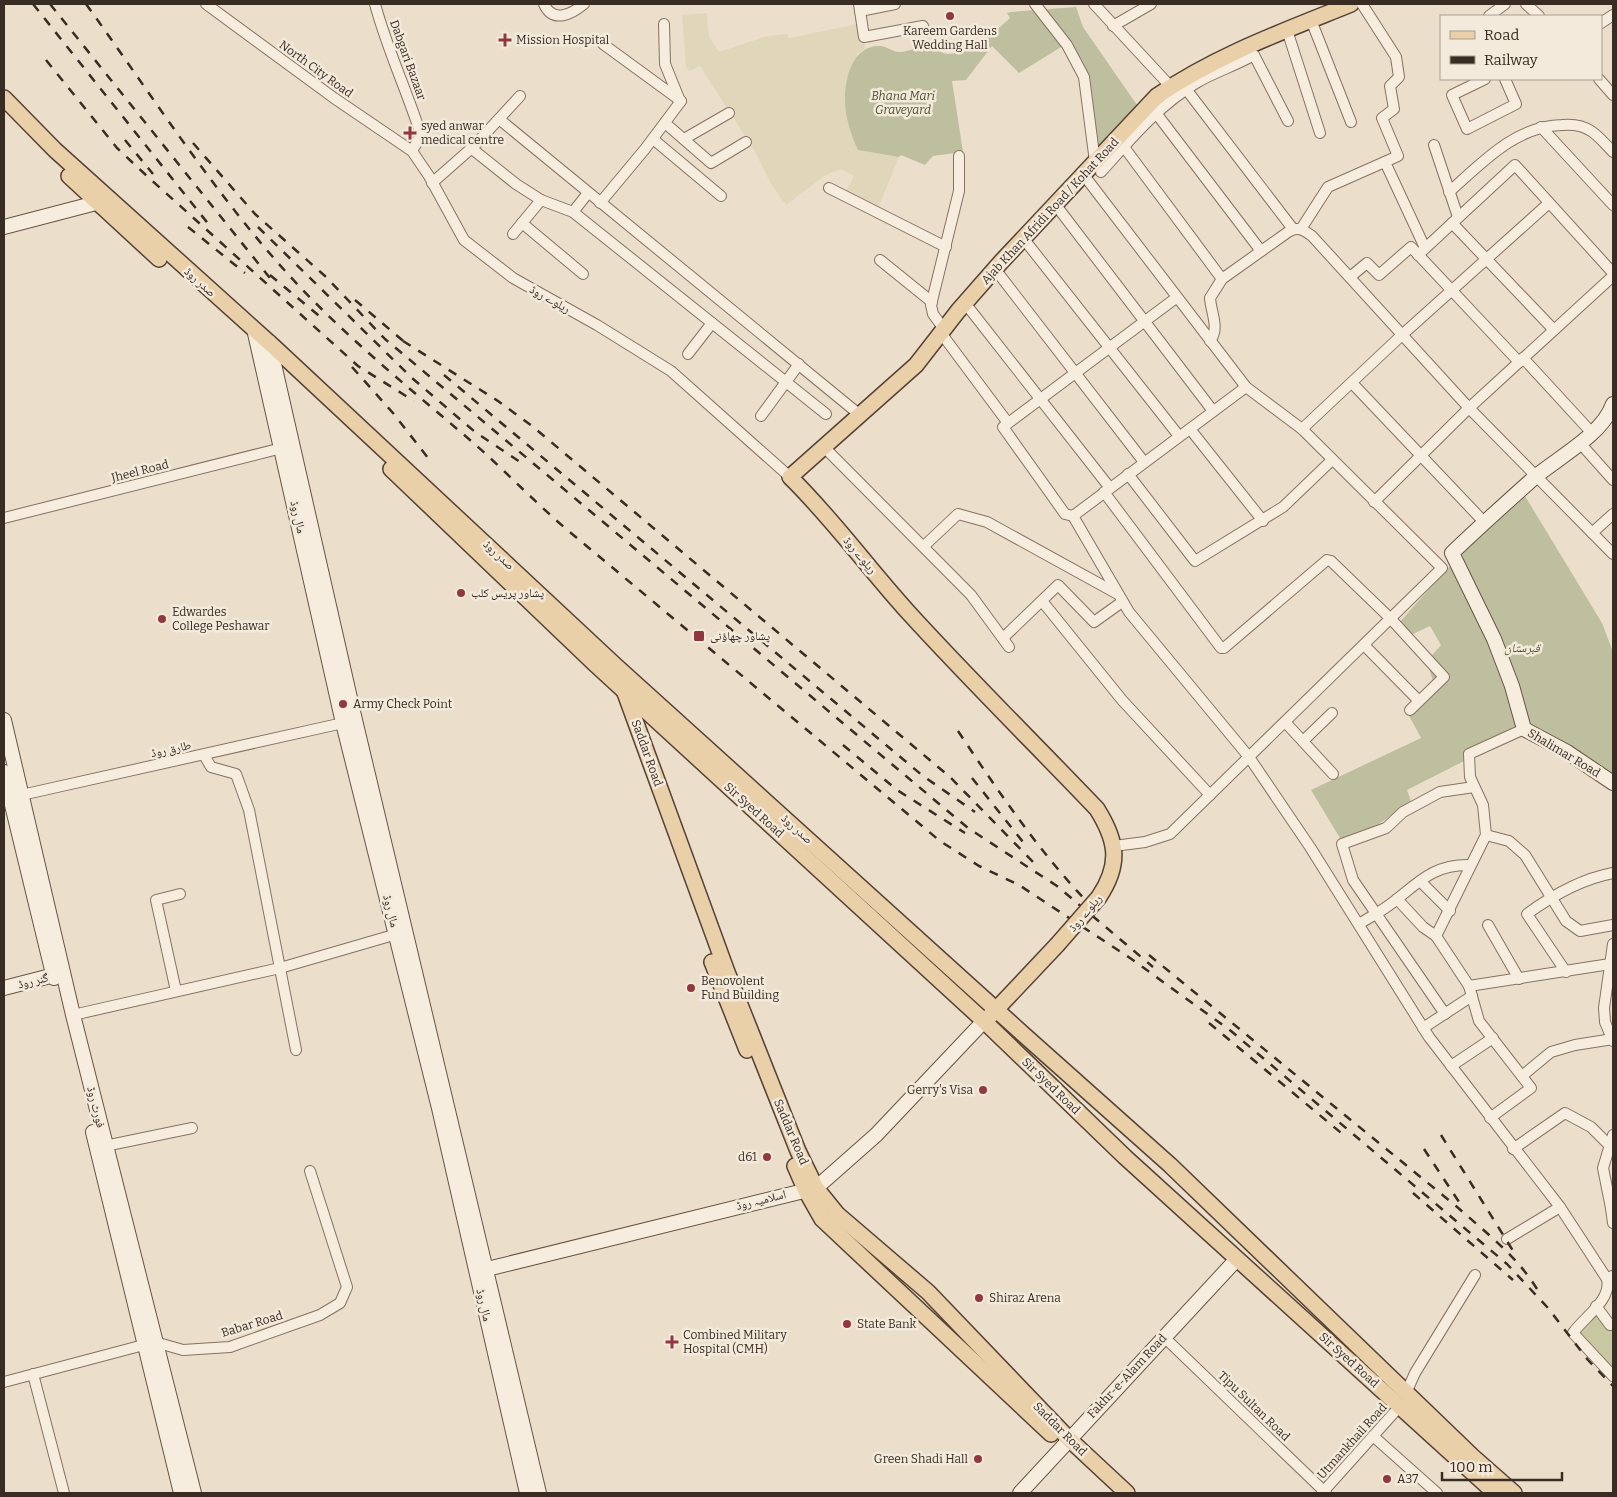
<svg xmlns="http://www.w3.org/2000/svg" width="1617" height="1497" font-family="Bitter,'Noto Naskh Arabic',serif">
  <rect width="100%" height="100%" fill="#ebdfcc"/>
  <!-- farmland -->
  <path fill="#e0d7ba" d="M707,13L709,37L719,52L767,36L787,34L789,38L862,23L865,48L857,54L858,150L899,157L879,206L846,191L854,176L841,169L826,175L786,205L771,184L754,150L700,66L689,71L686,67L682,15Z"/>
  <!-- green -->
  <path fill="#c7c8a1" d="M1596,1306L1613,1326V1376L1574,1335Z"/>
  <!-- cemetery -->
  <g fill="#bdbf9f">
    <path d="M1076,7L1083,27L1137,105L1091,155L1084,77L1066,44L1019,73L992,46L966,80L952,81L963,152L933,156L925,165L901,155L899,157L858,150C851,135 845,117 845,99C845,77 853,45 880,46C886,46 892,51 898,52C907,53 918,45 928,47C935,48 941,54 949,54C971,52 995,32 1010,18L1007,13L1011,12Z"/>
    <path d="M1525,496L1602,623L1613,652V785L1527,729L1407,790L1411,801L1346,848L1311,790L1421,738L1406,710L1435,688L1427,661L1441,645L1430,626L1411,635L1397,625L1476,537Z"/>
  </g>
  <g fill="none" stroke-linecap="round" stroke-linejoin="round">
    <!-- street casing -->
    <g stroke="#877262" stroke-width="12">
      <g id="street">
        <path d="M206,4L334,98L412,151L429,176L464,240L513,278L597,325L671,371L790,477"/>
        <path d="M375,4C387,49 407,91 421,135L412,151"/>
        <path d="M544,4C553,24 572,14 584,4"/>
        <path d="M859,4L864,37L923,26"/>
        <path d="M1035,4L1067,45L1084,77L1095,162"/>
        <path d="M1094,4L1171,87"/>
        <path d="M1526,4L1539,16"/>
        <path d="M860,11L895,4"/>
        <path d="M1489,16L1505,4"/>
        <path d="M1311,20L1351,122"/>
        <path d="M1601,23L1613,15"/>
        <path d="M664,24L665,64L680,101"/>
        <path d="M1113,26L1151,4"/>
        <path d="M1287,30L1320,133"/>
        <path d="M603,44L681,101"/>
        <path d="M1485,79L1452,95L1467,129L1516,104L1505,79"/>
        <path d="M1599,79L1613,95"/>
        <path d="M1186,89L1293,229"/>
        <path d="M1156,113L1261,251"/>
        <path d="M499,119L860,415"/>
        <path d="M665,123L711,163L746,142"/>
        <path d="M1541,127L1613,205"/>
        <path d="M653,139L721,196"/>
        <path d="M684,139L729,113"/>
        <path d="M1434,145L1458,217"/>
        <path d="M1124,147L1222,279"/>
        <path d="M471,148L516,184L541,200L573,212L826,414"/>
        <path d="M1385,162L1425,248"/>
        <path d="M1101,172C1130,140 1158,106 1196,83C1214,72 1235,66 1254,55L1288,121"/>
        <path d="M1083,174L1246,387L1302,429L1442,568L1170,834L1145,842L1114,846"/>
        <path d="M432,183L474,146L520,96"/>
        <path d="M829,188L946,247"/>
        <path d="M1449,192C1482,163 1515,126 1562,125C1572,124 1582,125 1591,131C1599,136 1606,145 1613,152"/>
        <path d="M600,203L645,149L681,101"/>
        <path d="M1055,204L1213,411"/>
        <path d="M573,212L588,193"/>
        <path d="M522,223L583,274"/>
        <path d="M1452,223L1554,330"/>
        <path d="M1301,229L1328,187L1398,156L1382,118L1394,109L1390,86L1399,77L1396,57L1362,4"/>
        <path d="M513,234L541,200"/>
        <path d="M1023,238L1179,436"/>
        <path d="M880,260L932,302"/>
        <path d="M995,269L1144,462"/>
        <path d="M1350,277L1367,263L1379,275L1411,247L1519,362"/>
        <path d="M1176,298L1003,427L1065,514L1073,516L1246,387"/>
        <path d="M965,303L1110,488"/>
        <path d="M944,329L933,314L931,305L959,191V156"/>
        <path d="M941,333L1008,423"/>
        <path d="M1210,341C1220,328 1211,313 1210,298L1222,279L1288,232C1298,226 1304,230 1312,236L1469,408L1613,554"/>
        <path d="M688,354L712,323"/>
        <path d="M1523,358L1592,433"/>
        <path d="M1352,383L1485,523"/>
        <path d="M761,416L799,364"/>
        <path d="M1190,429L1263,521"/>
        <path d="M1302,429L1403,334L1549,203"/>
        <path d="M1580,443L1613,480"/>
        <path d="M824,447L971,595L1009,647"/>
        <path d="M1128,474L1195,561L1283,507L1332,460"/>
        <path d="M1104,492L1221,648H1224L1327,560L1331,561L1391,619L1444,677L1410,710"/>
        <path d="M1374,502L1469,408L1613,276V273L1515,165L1418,255"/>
        <path d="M1073,516L1129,612L1249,757L1310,847L1429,1037L1560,1207L1607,1279"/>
        <path d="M4,518L282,448"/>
        <path d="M1592,533L1613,514"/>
        <path d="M924,546L958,514L987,522L1116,593"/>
        <path d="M1042,601L1122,700L1210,795"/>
        <path d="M1003,638L1058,585L1094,622L1122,602"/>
        <path d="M1364,645L1419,701"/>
        <path d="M1285,722L1333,774"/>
        <path d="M1524,729L1469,754L1470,777L1483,805L1486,835L1436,936L1469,986L1610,964"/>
        <path d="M1303,741L1332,713"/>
        <path d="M204,755L211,767L236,774L249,810L296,1050"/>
        <path d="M17,796L343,723"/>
        <path d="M1486,835L1509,841L1525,855L1566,921L1580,931L1613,925"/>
        <path d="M1420,881L1450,911"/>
        <path d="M1397,899L1423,927L1436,936"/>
        <path d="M1359,924C1370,917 1382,911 1392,903C1419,882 1434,864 1470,865"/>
        <path d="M1488,925L1519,979"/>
        <path d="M1613,944L1604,1008L1605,1022L1613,1041"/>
        <path d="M1566,972L1527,914C1553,895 1581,879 1613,873"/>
        <path d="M1469,986L1479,1021L1531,1088L1490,1118"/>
        <path d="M176,991L156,900L180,894"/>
        <path d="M1445,1014L1353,880L1342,844L1386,828L1403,812L1440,792L1474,787"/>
        <path d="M73,1015L280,968L397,934"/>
        <path d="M1423,1028L1472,996"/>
        <path d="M1451,1066L1493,1038"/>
        <path d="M1522,1076L1551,1052L1575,1045L1613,1039"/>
        <path d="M100,1147L192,1128"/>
        <path d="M1513,1149L1565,1113L1591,1127L1610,1146"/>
        <path d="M1611,1208L1603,1168L1613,1135"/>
        <path d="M1613,1208H1611L1613,1223"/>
        <path d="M1507,1239L1560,1207"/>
        <path d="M1612,1276L1607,1279C1612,1300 1584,1317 1573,1333L1613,1376"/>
        <path d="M1596,1306L1610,1325L1613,1324"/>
        <path d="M1164,1337L1326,1493"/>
        <path d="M33,1374L64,1493"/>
        <path d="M4,1382L155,1342L183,1350L230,1347L320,1315L340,1303L347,1287L310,1171"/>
        <path d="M1406,1393L1415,1373L1475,1275"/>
        <path d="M1373,1436L1437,1493"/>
        <path d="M1322,1493L1400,1406"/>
      </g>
    </g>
    <!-- secondary casing -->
    <g stroke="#695444" stroke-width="16">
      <g id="secondary">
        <path d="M4,227L96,203"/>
        <path d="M254,329L343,723L439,1108L527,1493"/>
        <path d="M269,342L355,720L539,1493"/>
        <path d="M1613,404C1603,434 1559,457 1535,477C1507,502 1479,527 1452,553L1494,639L1512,686L1524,729L1567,752L1613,783"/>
        <path d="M4,720L73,1015L194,1493"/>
        <path d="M4,772L54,978"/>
        <path d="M4,988L62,973"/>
        <path d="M93,1132L181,1493"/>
        <path d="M479,1271L816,1188L876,1135L984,1021"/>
        <path d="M1020,1493L1236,1260"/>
      </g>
    </g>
    <!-- primary casing -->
    <g stroke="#554135" stroke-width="18">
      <g id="primary">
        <path d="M4,98L55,150L274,347L616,666L1023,1034L1170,1165L1473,1457L1514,1493"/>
        <path d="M69,176L159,259"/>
        <path d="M391,469L595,664L984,1021L1125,1157L1495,1493"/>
        <path d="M625,693L727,972L798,1151L816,1188L837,1214L928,1292L1069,1439L1127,1493"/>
        <path d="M1099,897C1121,864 1117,841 1097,809C1034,743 969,679 908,612C868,568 833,519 790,477L916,365L958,311L1001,262L1157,96C1217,55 1284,31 1351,4"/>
        <path d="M712,962L747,1050"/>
        <path d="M990,1016L1057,945"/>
        <path d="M795,1166L805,1189L822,1219L1051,1434"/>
      </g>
    </g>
    <!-- street -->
    <use href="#street" stroke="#f6eddf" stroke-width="10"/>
    <!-- secondary -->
    <use href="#secondary" stroke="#f6eddf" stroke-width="14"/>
    <!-- primary -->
    <use href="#primary" stroke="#e9d0a9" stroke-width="15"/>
    <!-- rail -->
    <g stroke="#392c23" stroke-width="2.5" stroke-dasharray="9 9" stroke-linecap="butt">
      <path d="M33,4L210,226"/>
      <path d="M50,4L274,283"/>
      <path d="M86,4C151,94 212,190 287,273C345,337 412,390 477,446C507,473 535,502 565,528L940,841L979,866L1019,885L1130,958L1231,1031L1507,1264L1548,1308L1588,1360L1613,1386"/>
      <path d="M46,60L117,148L148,177L358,366L414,401"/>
      <path d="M125,140L153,174"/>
      <path d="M193,143L255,214L325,276L385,339L950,813L968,828L1057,886L1153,967"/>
      <path d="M188,227L245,273"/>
      <path d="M258,227L412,378L475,432L526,466"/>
      <path d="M270,275L324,320"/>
      <path d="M355,300L408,345"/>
      <path d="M403,341L498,401L532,426L950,777L1038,867"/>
      <path d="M352,367L393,413L432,463"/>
      <path d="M444,375L923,776L975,812"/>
      <path d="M958,731C1000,794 1042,856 1095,910"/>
      <path d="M843,745L897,790L965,833"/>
      <path d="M972,778L1023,842"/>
      <path d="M1149,955L1456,1206C1484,1231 1517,1256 1537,1289"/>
      <path d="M1209,1023L1346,1137"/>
      <path d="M1441,1135L1515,1254"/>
      <path d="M1424,1149L1461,1205"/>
      <path d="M1413,1193L1513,1280"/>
    </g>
    <!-- primary-bridge casing -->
    <g stroke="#554135" stroke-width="18" stroke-linecap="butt">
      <path id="primary-bridge" d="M1057,945L1099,897"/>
    </g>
    <!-- primary-bridge -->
    <use href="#primary-bridge" stroke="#e9d0a9" stroke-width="15"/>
  </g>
  <!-- markers -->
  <g fill="#8f383f" stroke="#f3eadb" stroke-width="2">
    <circle cx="950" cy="16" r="5"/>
    <path d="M502.5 32.5h5v5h5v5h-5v5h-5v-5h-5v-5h5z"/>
    <path d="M407.5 125.5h5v5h5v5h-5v5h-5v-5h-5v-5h5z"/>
    <circle cx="461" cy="593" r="5"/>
    <circle cx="162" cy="619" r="5"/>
    <rect x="693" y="630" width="12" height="12" rx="2.5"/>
    <circle cx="343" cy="704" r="5"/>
    <circle cx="691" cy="988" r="5"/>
    <circle cx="983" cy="1090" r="5"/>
    <circle cx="767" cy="1157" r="5"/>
    <circle cx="979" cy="1298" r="5"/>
    <circle cx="847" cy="1324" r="5"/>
    <path d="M669.5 1334.5h5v5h5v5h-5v5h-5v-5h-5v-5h5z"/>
    <circle cx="978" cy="1459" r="5"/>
    <circle cx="1387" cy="1479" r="5"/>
  </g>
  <g text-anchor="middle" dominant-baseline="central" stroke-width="5" stroke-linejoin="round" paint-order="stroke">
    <!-- poi labels -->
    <g font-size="12" fill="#392c23" stroke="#f3eadb" text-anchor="start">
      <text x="950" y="31" text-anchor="middle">Kareem Gardens<tspan x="950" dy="14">Wedding Hall</tspan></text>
      <text x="516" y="40">Mission Hospital</text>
      <text x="421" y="126">syed anwar<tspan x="421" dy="14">medical centre</tspan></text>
      <text x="471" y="593">پشاور پریس کلب</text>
      <text x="172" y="612">Edwardes<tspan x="172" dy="14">College Peshawar</tspan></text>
      <text x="710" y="636">پشاور چھاؤنی</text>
      <text x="353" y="704">Army Check Point</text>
      <text x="701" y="981">Benovolent<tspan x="701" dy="14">Fund Building</tspan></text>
      <text x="973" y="1090" text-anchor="end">Gerry's Visa</text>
      <text x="757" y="1157" text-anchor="end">d61</text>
      <text x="989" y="1298">Shiraz Arena</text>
      <text x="857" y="1324">State Bank</text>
      <text x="683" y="1335">Combined Military<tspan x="683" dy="14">Hospital (CMH)</tspan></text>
      <text x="968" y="1459" text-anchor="end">Green Shadi Hall</text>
      <text x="1397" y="1479">A37</text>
    </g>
    <!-- street labels -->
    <g font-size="12" fill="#392c23" stroke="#f3eadb">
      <text transform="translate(408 60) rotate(70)">Dabgari Bazaar</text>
      <text transform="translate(316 69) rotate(36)">North City Road</text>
      <text transform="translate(1050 211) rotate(-47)">Ajab Khan Afridi Road / Kohat Road</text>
      <text transform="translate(200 282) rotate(42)">صدر روڈ</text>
      <text transform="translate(550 299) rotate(29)">ریلوے روڈ</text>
      <text transform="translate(140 471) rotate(-14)">Jheel Road</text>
      <text transform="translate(298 517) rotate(77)">مال روڈ</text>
      <text transform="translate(499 555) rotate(43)">صدر روڈ</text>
      <text transform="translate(860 555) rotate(50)">ریلوے روڈ</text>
      <text transform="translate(171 749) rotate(-12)">طارق روڈ</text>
      <text transform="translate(647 753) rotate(70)">Saddar Road</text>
      <text transform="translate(1564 753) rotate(31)">Shalimar Road</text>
      <text transform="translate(754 810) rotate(42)">Sir Syed Road</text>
      <text transform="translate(797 829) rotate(42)">صدر روڈ</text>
      <text transform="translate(391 911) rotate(76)">مال روڈ</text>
      <text transform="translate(1085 913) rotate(-50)">ریلوے روڈ</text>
      <text transform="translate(33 981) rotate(-14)">گنر روڈ</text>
      <text transform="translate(1051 1086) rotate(44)">Sir Syed Road</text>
      <text transform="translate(96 1107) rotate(76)">فورٹ روڈ</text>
      <text transform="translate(791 1132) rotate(67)">Saddar Road</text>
      <text transform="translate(761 1200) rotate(-14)">اسلامیہ روڈ</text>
      <text transform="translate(484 1305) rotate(77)">مال روڈ</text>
      <text transform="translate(252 1324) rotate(-17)">Babar Road</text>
      <text transform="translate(1349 1360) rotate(42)">Sir Syed Road</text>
      <text transform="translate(1127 1376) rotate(-47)">Fakhr-e-Alam Road</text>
      <text transform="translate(1254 1406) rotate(44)">Tipu Sultan Road</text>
      <text transform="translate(1060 1429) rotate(45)">Saddar Road</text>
      <text transform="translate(1352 1441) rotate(-48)">Utmankhail Road</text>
    </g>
    <!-- park labels -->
    <g font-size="12" font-style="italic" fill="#4c532c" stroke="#f3eadb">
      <text x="903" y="96">Bhana Mari<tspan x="903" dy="14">Graveyard</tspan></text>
      <text x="1522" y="648">قبرستان</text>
    </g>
  </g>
  <!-- border -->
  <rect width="1617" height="1497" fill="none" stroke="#392c23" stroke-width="10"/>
  <!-- legend -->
  <rect x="1440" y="15" width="162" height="65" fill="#f3eadb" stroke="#a99e91"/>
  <rect x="1450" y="31" width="25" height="8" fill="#e9d0a9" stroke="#a99e91"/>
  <text x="1484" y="40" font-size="15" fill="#392c23">Road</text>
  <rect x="1450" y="56" width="25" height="8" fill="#392c23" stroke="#a99e91"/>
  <text x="1484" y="65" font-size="15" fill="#392c23">Railway</text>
  <!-- scale -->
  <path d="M1442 1472v8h120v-8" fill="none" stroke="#392c23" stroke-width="2.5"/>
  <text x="1450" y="1472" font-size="15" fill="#392c23" stroke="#f3eadb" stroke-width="4" paint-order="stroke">100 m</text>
</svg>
